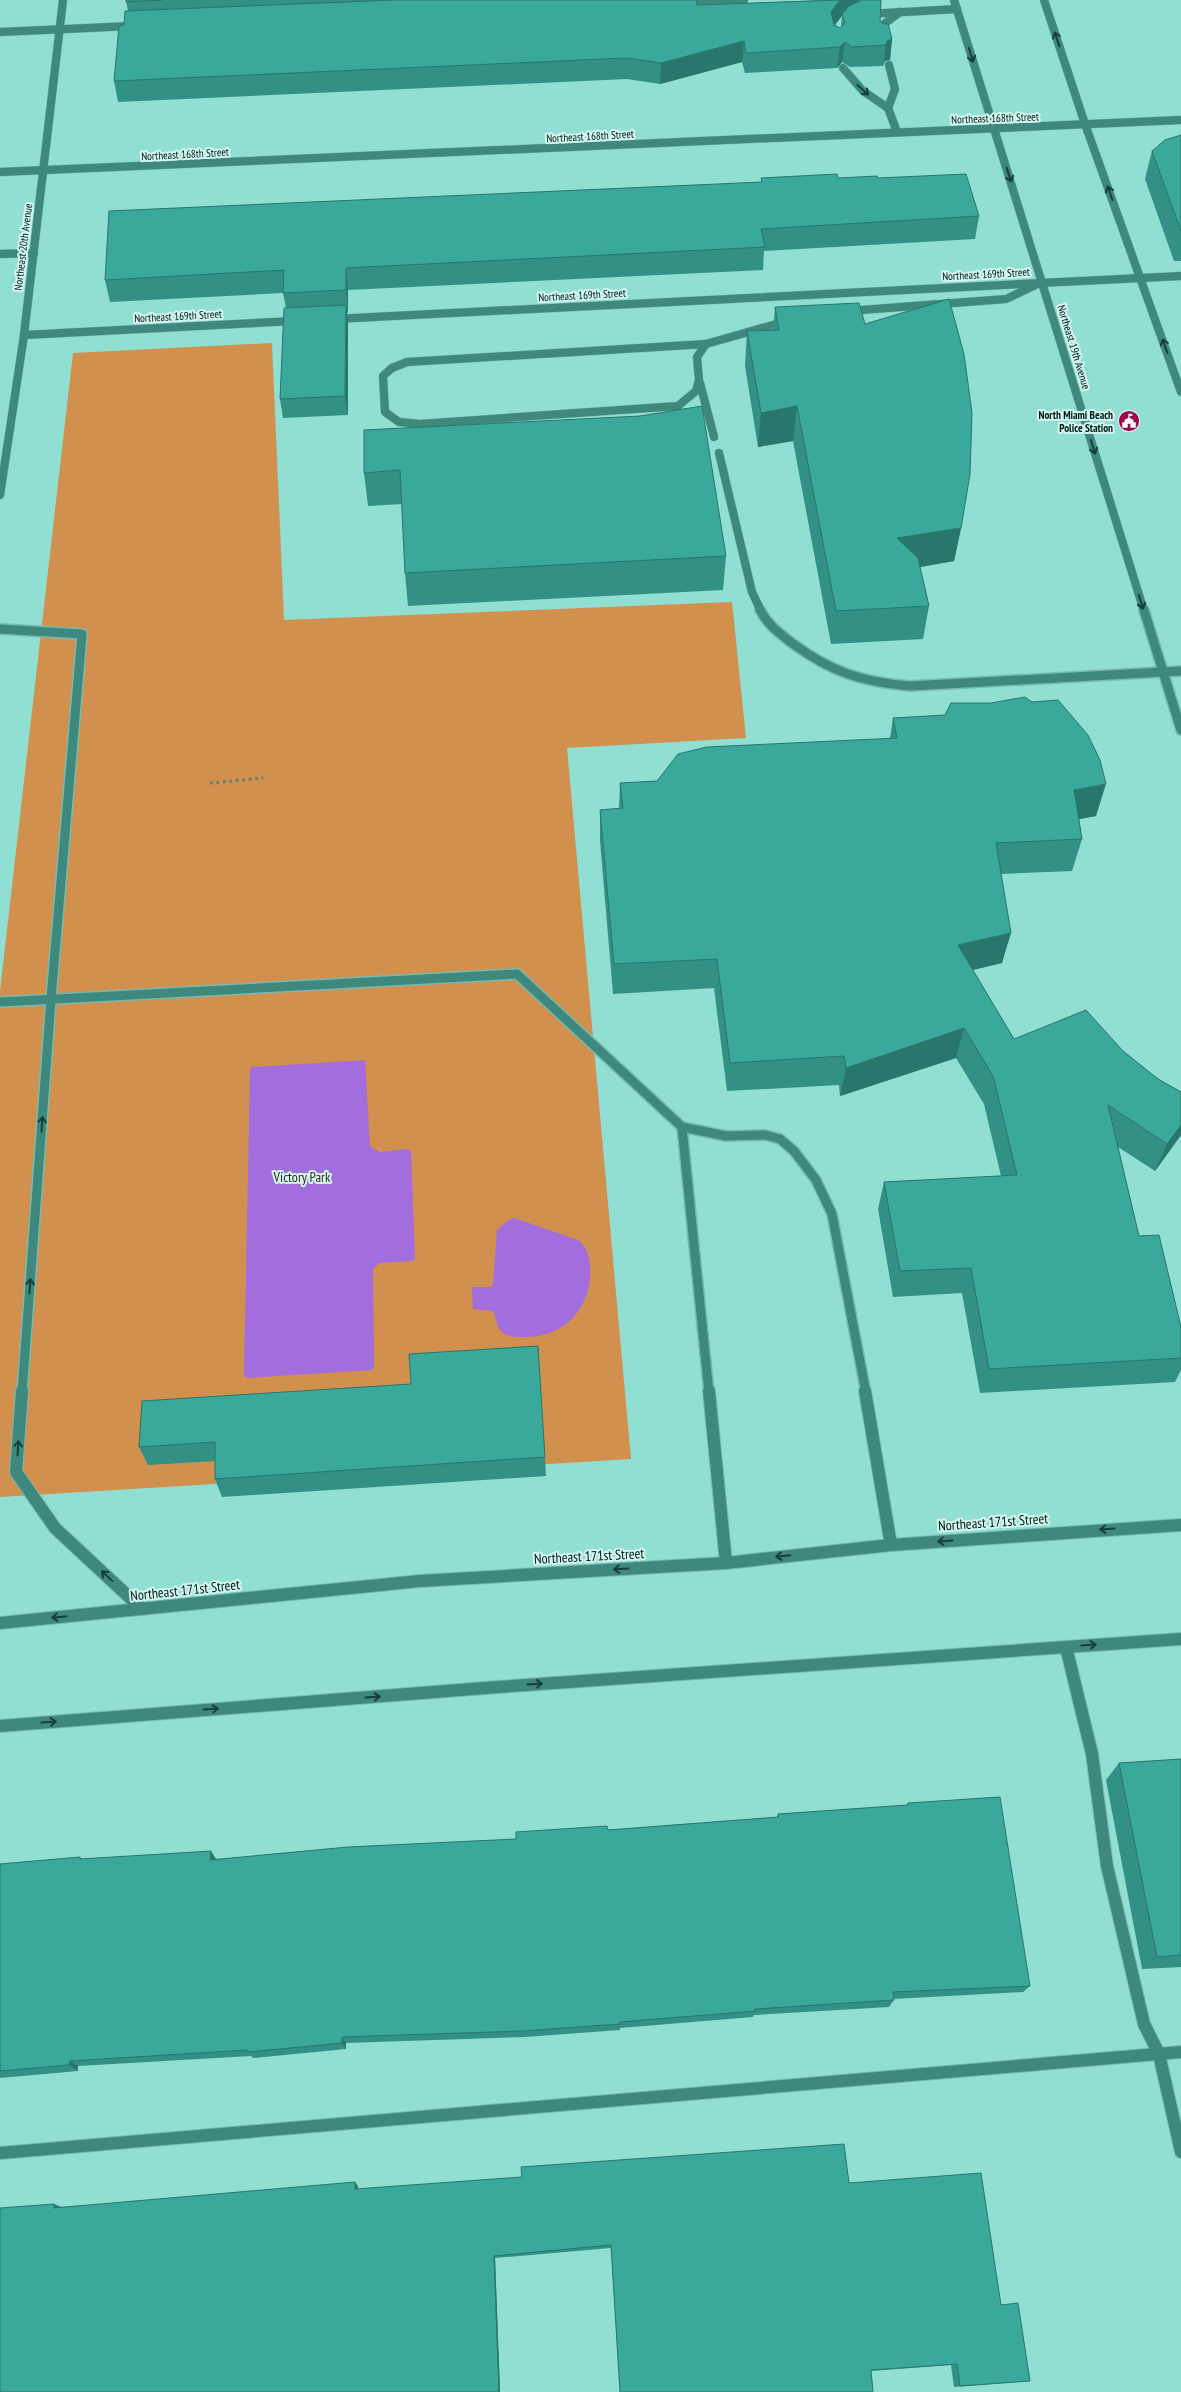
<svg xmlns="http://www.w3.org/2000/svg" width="1181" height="2392" font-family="'PT Sans Narrow',sans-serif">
  <rect width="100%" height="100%" fill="#91ded2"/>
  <!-- green -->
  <path fill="#d2904e" d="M272,343L284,620L732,602L746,738L567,748L631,1459L0,1497V991L73,353Z"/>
  <!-- water -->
  <g fill="#a26ddd">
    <path d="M365,1060L370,1147L380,1152L408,1149L411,1151L415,1259L412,1261L379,1263L373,1269L374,1367L372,1370L247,1378L244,1376L250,1069L252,1067Z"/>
    <path d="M514,1218L578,1240C587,1246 589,1256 590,1266C593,1305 567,1336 528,1337C519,1337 509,1338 502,1332C496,1327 497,1319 493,1311L473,1309L472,1287H491L493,1284L497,1230L507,1221Z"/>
  </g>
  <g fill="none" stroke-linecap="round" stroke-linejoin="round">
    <!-- service-far2 casing -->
    <g stroke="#77bab0" stroke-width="9">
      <g id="service-far2">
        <path d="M682,3L744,0"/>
        <path d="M868,14L957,9"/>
        <path d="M0,32L131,26"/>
        <path d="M883,37L884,24L900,12"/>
        <path d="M843,68L863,91L888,108L897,132"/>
        <path d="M888,108L895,89L889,65"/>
        <path d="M0,254L34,253"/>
        <path d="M1141,278L1181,276"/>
        <path d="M848,311L1006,299L1042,282"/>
        <path d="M706,344L697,357L699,380L696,391L678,406L420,424L399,422L385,412L383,376L392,368L407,362Z"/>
        <path d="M706,344L787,321"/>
        <path d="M700,383L714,437"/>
        <path d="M719,453L752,592L761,611"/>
      </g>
    </g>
    <!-- service-far1 casing -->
    <g stroke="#77bab0" stroke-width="12">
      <g id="service-far1">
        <path d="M760,610C768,625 779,633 792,643C831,672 862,682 910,686L1163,672"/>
        <path d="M0,629L82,634L51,999L22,1393"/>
        <path d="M0,1002L517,974L682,1127L726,1136L765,1135L780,1139L794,1151L816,1180L832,1214L866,1393"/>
        <path d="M682,1127L709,1393"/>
      </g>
    </g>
    <!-- service casing -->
    <g stroke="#77bab0" stroke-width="14">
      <g id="service">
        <path d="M22,1391L16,1472L55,1528L142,1609"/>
        <path d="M709,1391L726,1563"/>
        <path d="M865,1391L891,1545"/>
        <path d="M1066,1647L1092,1754L1107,1866L1144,2024L1159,2054L1181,2152"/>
        <path d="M0,2153L1181,2052"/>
      </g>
    </g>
    <!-- minor casing -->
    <g stroke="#77bab0" stroke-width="9">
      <g id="minor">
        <path d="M0,172L1181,120"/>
        <path d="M335,319L1141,278"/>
        <path d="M24,335L295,321"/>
        <path d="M0,495L24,335L63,0"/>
      </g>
    </g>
    <!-- tertiary-far2 casing -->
    <g stroke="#77bab0" stroke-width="9">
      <g id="tertiary-far2">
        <path d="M954,0L1144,611"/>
        <path d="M1044,0L1085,124L1181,392"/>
      </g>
    </g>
    <!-- tertiary-far1 casing -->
    <g stroke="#77bab0" stroke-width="12">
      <g id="tertiary-far1">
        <path d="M1144,610L1181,730"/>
        <path d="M1163,672L1181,671"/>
      </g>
    </g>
    <!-- tertiary casing -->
    <g stroke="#77bab0" stroke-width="14">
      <g id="tertiary">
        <path d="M0,1623L420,1581L726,1563L891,1545L1181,1525"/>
        <path d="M0,1726L498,1687L1181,1639"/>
      </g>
    </g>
    <!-- path -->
    <path stroke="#4f827b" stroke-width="3" stroke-dasharray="2.5 4" stroke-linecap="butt" d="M210,783L263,778"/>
    <!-- service-far2 -->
    <use href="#service-far2" stroke="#3e887e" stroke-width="8"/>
    <!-- service-far1 -->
    <use href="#service-far1" stroke="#3e887e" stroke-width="9"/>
    <!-- service -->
    <use href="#service" stroke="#3e887e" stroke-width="12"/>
    <!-- minor -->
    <use href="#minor" stroke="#3e887e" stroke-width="8"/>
    <!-- tertiary-far2 -->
    <use href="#tertiary-far2" stroke="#3e887e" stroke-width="8"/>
    <!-- tertiary-far1 -->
    <use href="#tertiary-far1" stroke="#3e887e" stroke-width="9"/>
    <!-- tertiary -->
    <use href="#tertiary" stroke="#3e887e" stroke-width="12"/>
  </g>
  <!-- wall -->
  <g fill="#329085" fill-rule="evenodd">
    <path d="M126,0H696L697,5L826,0H881L880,21L892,39L890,60L885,61L883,66L850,67L842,62L837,68L745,73L742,62L660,84L627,79L118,102L114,81L124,25L128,11ZM842,16L841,27L840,28L835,25L841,17Z"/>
    <path d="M1181,135V261H1174L1145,179L1152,151Z"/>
    <path d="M761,178H878L979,216L975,239L764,251L763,270L348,290V313H347L348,324V415L283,418L280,399L286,308L283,293L110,302L105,280L761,182Z"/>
    <path d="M775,307L865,324L961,528L954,561L920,567L929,606L923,639L831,644L793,441L758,447L745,366L747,331L773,330Z"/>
    <path d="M640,416L726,556L723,590L408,606L405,573L402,504L368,506L364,473Z"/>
    <path d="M893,718L1096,816L1079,819L1082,839L1072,871L1001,874L1002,963L973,970L1014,1039L1123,1051L1158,1079L1181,1092V1135L1155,1171L1118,1147L1139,1236L1181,1358V1370L1175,1382L980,1393L962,1293L893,1297L878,1209L884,1182L1001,1176L984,1104L956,1058L840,1096L839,1085L727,1091L714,988L613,994L600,841V810L619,808L620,783L657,781L890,738Z"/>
    <path d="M142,1401L545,1457L546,1476L222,1497L215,1479V1461L148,1465L139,1447Z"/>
    <path d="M1181,1759V1967L1142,1969L1106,1780L1119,1763Z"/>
    <path d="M908,1803L1030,1986L1023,1992L893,1999L894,2000L889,2007L754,2015L753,2017L620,2028V2030L525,2037L346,2043V2049L253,2058L251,2056L78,2066V2071L0,2078V1864L80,1857L82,1859H216L516,1839L608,1830L777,1817L778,1814L907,1805Z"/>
    <path d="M849,2183L1001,2305L1030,2381L954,2387L951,2365L871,2371L873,2392H620L611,2248L495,2258L500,2392L54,2204L62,2207L358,2186V2189Z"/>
  </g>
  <!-- shaded-wall -->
  <g fill="#29766c">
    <path d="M840,0H858L857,9L842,14V16L841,17L829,33L831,12Z"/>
    <path d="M892,39L890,60L885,61L883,66L886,45L887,41Z"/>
    <path d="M744,41L742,62L660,84L661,63Z"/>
    <path d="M845,42L842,62L837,68L840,47Z"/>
    <path d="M346,268L348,290V313L346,290Z"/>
    <path d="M346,305L348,324V415L345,396Z"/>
    <path d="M797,406L793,441L758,447L761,413Z"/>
    <path d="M961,528L954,561L892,572L897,538Z"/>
    <path d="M1106,784L1096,816L1064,822L1074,790Z"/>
    <path d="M1011,933L1002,963L950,975L958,945Z"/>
    <path d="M964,1028L956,1058L840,1096L846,1068Z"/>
    <path d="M1181,1125V1135L1155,1171L1167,1144Z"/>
    <path d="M211,1851L216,1859L210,1860Z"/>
    <path d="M342,2037L346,2043V2049L342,2043Z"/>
    <path d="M70,2061L78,2066V2071L69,2065Z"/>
    <path d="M355,2182L358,2186V2193L355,2189Z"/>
    <path d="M54,2204L63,2208H54Z"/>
    <path d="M494,2256L495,2258L500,2392H499Z"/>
  </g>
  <!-- building -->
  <g fill="#3aa89b" stroke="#29766c">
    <path d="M126,0H162L126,2Z"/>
    <path d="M394,0H696L697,5L840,0L831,12L834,25L840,28L845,23L842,14L849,6L862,0H881L880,21L883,24H888L892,39L887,41L886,45L852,47L845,42L840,47L746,53L744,41L661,63L627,58L114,81L119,26L124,25L125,11Z"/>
    <path d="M1181,135V231L1152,151L1165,140L1178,136Z"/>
    <path d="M837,174L838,178L877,176L878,178L966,174L979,216L761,229L765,247L346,268V290L283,293L284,270L105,280L109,211L762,182L761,178Z"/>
    <path d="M949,299L964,354L972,413L970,474L961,528L897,538L918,558L929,606L836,611L797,406L761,413L747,331L779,330L775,307L859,303L865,324Z"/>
    <path d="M346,305L345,396L280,399L284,308Z"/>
    <path d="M702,406L726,556L405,573L400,470L364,473V430L640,416Z"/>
    <path d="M1025,697L1032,702L1058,700L1088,735L1100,760L1106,784L1074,790L1082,839L996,843L1011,933L958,945L1014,1039L1086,1010L1123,1051L1158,1079L1181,1092V1125L1167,1144L1108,1105L1139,1236L1159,1235L1181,1327V1358L989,1369L971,1268L900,1271L884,1182L1017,1175L993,1076L964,1028L846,1068L844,1056L730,1063L717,959L614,964L600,810L623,808L620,783L657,781L678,754L707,747L897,738L893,718L945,715L951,703H991Z"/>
    <path d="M538,1346L545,1457L215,1479V1442L139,1447L142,1401L411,1384L409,1354Z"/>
    <path d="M1181,1759V1955L1157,1957L1119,1763Z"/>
    <path d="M1000,1797L1030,1986L893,1992L894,2000L755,2009V2011L620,2022V2024L524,2031L342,2037V2043L248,2052V2050L70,2061L69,2065L0,2071V1864L80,1857V1859L211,1851L210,1860L348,1847L516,1839V1832L607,1826L608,1830L779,1817L778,1814L908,1805V1803Z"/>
    <path d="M844,2144L849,2183L981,2173L1001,2305L1018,2303L1030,2381L960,2386L957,2364L871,2370L873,2392H620L611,2245L494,2256L499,2392H0V2208L54,2204V2208L355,2182V2189L522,2177L521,2167Z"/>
  </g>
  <!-- one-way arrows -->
  <defs><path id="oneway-shaft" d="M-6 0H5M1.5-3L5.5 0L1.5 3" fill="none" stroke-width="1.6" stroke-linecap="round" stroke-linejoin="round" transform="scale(1.25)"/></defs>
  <g stroke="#163f39">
    <use href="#oneway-shaft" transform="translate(1057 39) rotate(-109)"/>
    <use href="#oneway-shaft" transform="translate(971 55) rotate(73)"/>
    <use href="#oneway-shaft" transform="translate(863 90) rotate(42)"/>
    <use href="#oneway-shaft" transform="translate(1009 175) rotate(72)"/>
    <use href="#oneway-shaft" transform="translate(1110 193) rotate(-110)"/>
    <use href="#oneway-shaft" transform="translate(1165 346) rotate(-109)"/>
    <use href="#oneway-shaft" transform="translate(1093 447) rotate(73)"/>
    <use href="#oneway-shaft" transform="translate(1141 602) rotate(73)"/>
    <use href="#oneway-shaft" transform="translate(42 1124) rotate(-86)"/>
    <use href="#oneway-shaft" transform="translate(30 1286) rotate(-86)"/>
    <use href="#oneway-shaft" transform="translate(18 1448) rotate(-86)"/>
    <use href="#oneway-shaft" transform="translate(1107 1529) rotate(176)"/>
    <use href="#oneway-shaft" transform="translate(945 1541) rotate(176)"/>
    <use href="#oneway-shaft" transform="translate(783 1556) rotate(174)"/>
    <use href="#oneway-shaft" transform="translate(621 1569) rotate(177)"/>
    <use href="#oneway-shaft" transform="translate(107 1576) rotate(-137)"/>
    <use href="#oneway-shaft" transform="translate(59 1617) rotate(174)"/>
    <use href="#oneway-shaft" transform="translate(1089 1645) rotate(-4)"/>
    <use href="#oneway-shaft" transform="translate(535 1684) rotate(-4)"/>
    <use href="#oneway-shaft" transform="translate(373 1697) rotate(-4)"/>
    <use href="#oneway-shaft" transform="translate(211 1709) rotate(-4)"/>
    <use href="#oneway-shaft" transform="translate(49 1722) rotate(-4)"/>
  </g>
  <!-- icons -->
  <defs>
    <g id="civic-disc" transform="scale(1.125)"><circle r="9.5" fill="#9f064b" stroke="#d2f6f0"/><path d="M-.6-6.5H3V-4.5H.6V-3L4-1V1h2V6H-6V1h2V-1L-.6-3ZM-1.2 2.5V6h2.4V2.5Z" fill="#fff"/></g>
  </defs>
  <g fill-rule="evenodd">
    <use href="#civic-disc" x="1129" y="421"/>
  </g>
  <g text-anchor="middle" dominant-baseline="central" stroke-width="4" stroke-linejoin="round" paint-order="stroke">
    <!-- far-street labels -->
    <g font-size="11" fill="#011714" stroke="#d2f6f0">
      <text transform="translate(995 118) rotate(-2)">Northeast 168th Street</text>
      <text transform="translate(590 136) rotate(-3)">Northeast 168th Street</text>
      <text transform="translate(185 154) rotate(-3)">Northeast 168th Street</text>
      <text transform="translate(23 247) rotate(-83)">Northeast 20th Avenue</text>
      <text transform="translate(986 274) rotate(-3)">Northeast 169th Street</text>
      <text transform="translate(582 295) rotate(-3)">Northeast 169th Street</text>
      <text transform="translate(178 316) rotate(-3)">Northeast 169th Street</text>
      <text transform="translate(1074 347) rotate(73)">Northeast 19th Avenue</text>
    </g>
    <!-- far-poi labels -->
    <g font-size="11" font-weight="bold" fill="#011714" stroke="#d2f6f0" text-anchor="end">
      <text x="1113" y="415">North Miami Beach<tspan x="1113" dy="13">Police Station</tspan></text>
    </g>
    <!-- park labels -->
    <g font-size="14" fill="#392716" stroke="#d2f6f0">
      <text x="302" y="1177">Victory Park</text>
    </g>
    <!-- street labels -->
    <g font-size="14" fill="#011714" stroke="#d2f6f0">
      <text transform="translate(993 1522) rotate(-4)">Northeast 171st Street</text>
      <text transform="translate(589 1556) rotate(-3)">Northeast 171st Street</text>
      <text transform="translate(185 1590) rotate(-6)">Northeast 171st Street</text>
    </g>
  </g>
</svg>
